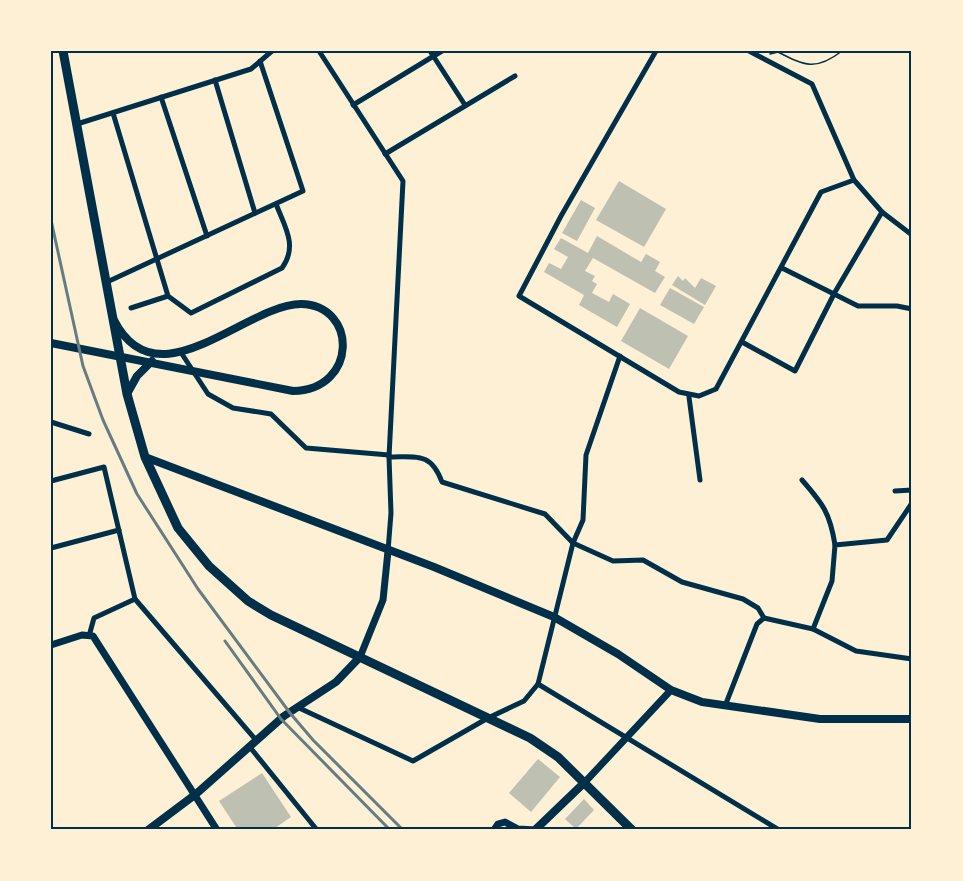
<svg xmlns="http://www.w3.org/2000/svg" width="963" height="881" font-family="'Open Sans',sans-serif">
  <rect width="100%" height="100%" fill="#fdf0d5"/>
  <!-- building -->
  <g fill="#bec0b2">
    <path d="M619,181L666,209L644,247L596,220Z"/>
    <path d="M581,200L595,208L577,241L562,233Z"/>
    <path d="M597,236L641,262L646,254L660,262L655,271L665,277L655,293L593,258L585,271L595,276L592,281L597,284L592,293L609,302L613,294L630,304L617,327L579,305L584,295L544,272L549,263L561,269L568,257L554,249L561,238L588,253Z"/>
    <path d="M678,276L683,281L685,278L695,288L701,278L716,286L705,305L672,285Z"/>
    <path d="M670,288L704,307L694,324L660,305Z"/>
    <path d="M640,308L688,336L669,369L621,341Z"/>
    <path d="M538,759L560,777L531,812L509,793Z"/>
    <path d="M262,773L291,817L272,830H238L219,801Z"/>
    <path d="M584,799L594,810L576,829L565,819Z"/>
  </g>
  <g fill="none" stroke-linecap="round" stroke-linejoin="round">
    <!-- path -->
    <path stroke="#003049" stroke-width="1.5" d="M770,54L778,52C805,66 816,71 842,51"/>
    <!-- minor -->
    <g stroke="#003049" stroke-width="5">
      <path d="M319,51L403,181L389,457L391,513L388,551"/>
      <path d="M430,51L465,105"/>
      <path d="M656,51L561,216L519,296L679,392L699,396L716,389L821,192L854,180"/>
      <path d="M749,51L812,84L854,180L882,212L912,235"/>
      <path d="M215,80L255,213"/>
      <path d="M161,97L207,236"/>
      <path d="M353,105L442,51"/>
      <path d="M113,113L168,296L191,313L282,268C298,246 285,227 276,204"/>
      <path d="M77,124L251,69L272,51"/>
      <path d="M385,154L515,76"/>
      <path d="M782,268L858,306H897L912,309"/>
      <path d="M107,282L303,191L260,61"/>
      <path d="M131,308L168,296"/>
      <path d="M742,342L795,371L835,292L882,212"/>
      <path d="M180,351L208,394L233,408L271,414L306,448L389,455"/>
      <path d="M689,397L700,480"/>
      <path d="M51,422L89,434"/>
      <path d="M389,457C417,457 431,452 442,482L545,514L573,543L613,561L643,560L682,582L743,599L758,608L764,618L813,629L856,651L912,659"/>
      <path d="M802,480C823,504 830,513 835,545"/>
      <path d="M51,481L104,467L135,599L256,740"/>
      <path d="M895,491L912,490"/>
      <path d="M51,548L119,530"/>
      <path d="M813,629L832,581L835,545L887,540L912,503"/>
      <path d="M89,636L94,618L135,599"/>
      <path d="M538,684L779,830"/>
      <path d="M725,706L757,624L764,618"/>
      <path d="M297,707L413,761L488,718L524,701L538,684L573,543L583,520L586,455L620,356"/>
      <path d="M249,746L317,830"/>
    </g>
    <!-- tertiary -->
    <g stroke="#003049" stroke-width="7">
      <path d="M51,645L82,635L93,636L217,830"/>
      <path d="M360,657L383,600L388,551"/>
      <path d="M585,782L671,690"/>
      <path d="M494,830L498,824L505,822L518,829L536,830"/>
    </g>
    <!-- secondary -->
    <path stroke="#003049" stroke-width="8" d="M536,829L585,782"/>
    <!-- primary -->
    <g stroke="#003049" stroke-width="8">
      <path d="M51,343L293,391C358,390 358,305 301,304C246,304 157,405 114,320"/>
      <path d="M127,394L137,376L152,361"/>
      <path d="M145,457L434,567L554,617L618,654L671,690L702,702L820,719H912"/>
      <path d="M148,830L196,794L284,716L336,682L360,657"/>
    </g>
    <!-- trunk -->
    <path stroke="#003049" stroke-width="9" d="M63,51L127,394L145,457L178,528L209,566L248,601L271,615L530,738L558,757L632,830"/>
    <!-- rail -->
    <g stroke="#657d81" stroke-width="3">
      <path d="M51,220L83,366L103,420L137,494L198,589L290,713L313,740L403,830"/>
      <path d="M225,641L281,719L390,830"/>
    </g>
  </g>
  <!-- border -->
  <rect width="963" height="881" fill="none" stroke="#fdf0d5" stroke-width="105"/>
  <rect x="52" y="52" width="858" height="776" fill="none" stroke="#003049" stroke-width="2"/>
</svg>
